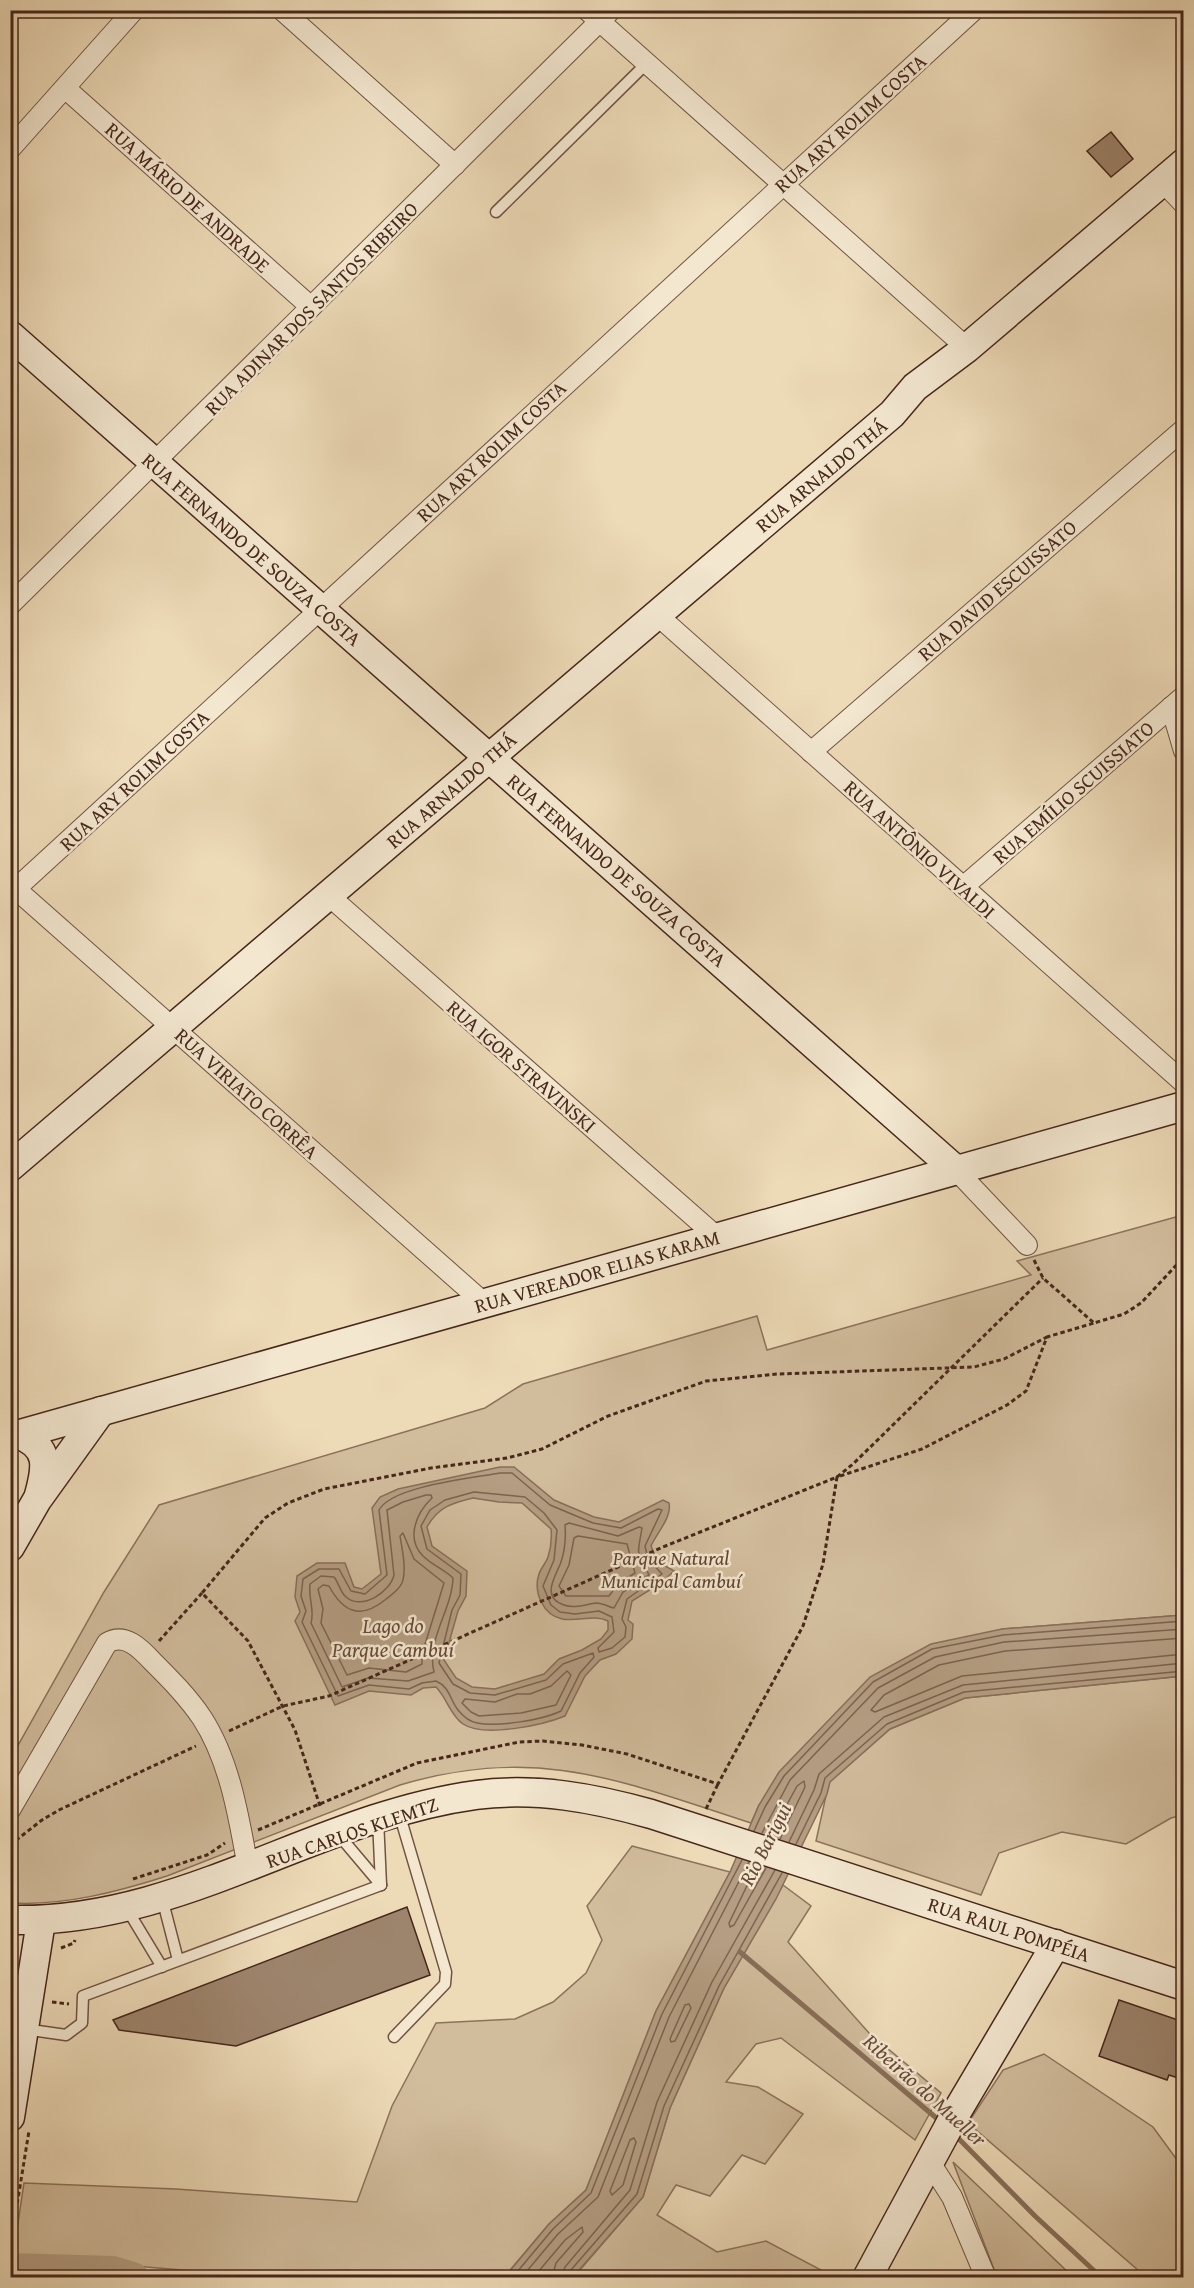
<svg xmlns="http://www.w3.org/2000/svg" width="1194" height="2288" font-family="'Gentium Book Plus',serif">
  <rect width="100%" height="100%" fill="#eddab7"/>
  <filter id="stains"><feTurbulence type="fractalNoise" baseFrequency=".00333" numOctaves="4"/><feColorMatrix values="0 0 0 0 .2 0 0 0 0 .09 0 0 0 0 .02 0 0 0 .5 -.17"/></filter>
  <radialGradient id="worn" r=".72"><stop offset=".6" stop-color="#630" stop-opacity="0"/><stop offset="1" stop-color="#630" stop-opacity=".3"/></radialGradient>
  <!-- green -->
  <g fill="#d1bc9c" stroke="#8c725b" stroke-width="1.5">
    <path d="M1183,1215V1615L1002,1629L759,1805L751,1823C621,1781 538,1744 400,1785L167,1876C117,1892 63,1906 11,1903V1758L104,1592L159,1505L485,1408L523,1384L757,1316L767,1350L1031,1275L1017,1261Z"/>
    <path d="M1183,1676V1815L1171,1818L1126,1844L1062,1832L999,1853L981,1895L816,1841L829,1782L890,1729L965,1698Z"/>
    <path d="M632,1846L730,1872L656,2011L586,2190L549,2224L504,2277H375L349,2270L231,2274L13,2256L24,2183L176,2189L357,2202L392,2106L436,2023L515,2019L553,2002L586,1973L602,1940L587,1906Z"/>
    <path d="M783,1885L811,1906L788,1942L869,2033L941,2093L915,2140L781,2038L756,2044L726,2082L758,2087L803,2114L765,2164L742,2155L710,2196L676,2185L657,2215L717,2252L766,2241L821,2270L815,2278H573L643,2197L670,2108L724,1988Z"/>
    <path d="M1044,2054L1153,2127L1183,2168V2277H1146L968,2123L1003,2070Z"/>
    <path d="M953,2162L1073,2277H997Z"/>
  </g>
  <!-- water -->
  <g fill="#b49d82" stroke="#886e58" stroke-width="1.5" fill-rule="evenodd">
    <path d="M500,1467H514L554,1500L594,1517L619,1522L663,1500L669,1503C672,1518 657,1532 651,1546L657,1561L674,1571L661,1583L632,1601L628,1620L633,1624L632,1639L616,1654L600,1660L585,1676L565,1716C543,1725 484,1738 463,1724C450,1715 447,1698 436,1687L423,1688L411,1695L369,1691L335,1705L295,1621L300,1612L295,1597L297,1576L317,1563H345L354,1587L362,1589L381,1574L372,1508L380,1497L398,1489ZM473,1498L499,1502L522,1503L551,1529C552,1539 551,1548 548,1557C546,1563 541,1568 539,1574C533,1592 543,1615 562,1619C578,1622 594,1614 608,1621V1630L601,1639L582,1650L559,1659L544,1674L495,1689L472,1687L456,1678L444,1660L458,1611L466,1596L467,1571L432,1546L427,1527C438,1507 452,1503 473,1498Z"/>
    <path d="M1183,1615V1676L965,1698L890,1729L830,1782L827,1794L776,1899L724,1988L670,2108L643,2197L573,2277L504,2278L549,2224L586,2190L656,2011L730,1872L759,1805L779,1772L870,1677L931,1644L1002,1629Z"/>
  </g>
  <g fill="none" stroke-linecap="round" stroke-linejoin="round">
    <!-- shore -->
    <g stroke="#7d624e" stroke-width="1.5">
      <path d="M500,1473H512L550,1505L593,1523L621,1528L658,1509L662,1510L645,1546L648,1559L662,1574L627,1599L622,1619L626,1627L625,1637L612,1648L599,1652L598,1648L614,1632L612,1617L599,1611L575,1614L560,1612L551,1605L543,1586L554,1560L557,1530L544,1513L525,1497L474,1492L445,1500L430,1510L421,1526L427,1549L461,1574L460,1595L452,1610L439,1663L453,1684L470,1693L495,1695L546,1680L563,1664L593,1653L594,1657L580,1673L561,1711C543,1720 498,1727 477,1723C470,1722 463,1716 458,1710C450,1700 450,1687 436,1681L422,1683L409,1689L369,1685L338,1696L302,1622L306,1611L301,1596L303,1579L319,1569H339L351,1591L365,1594L387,1575L379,1510C392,1486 473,1478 500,1473Z"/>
      <path d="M426,1495H431L432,1498C417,1512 405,1538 423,1556C432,1565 445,1570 453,1578C452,1610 426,1640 434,1672L408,1681L368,1678L342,1687L311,1623C315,1609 308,1599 310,1584L321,1576L334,1577C339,1583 340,1592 346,1597C362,1611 390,1592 394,1575L387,1510L403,1502Z"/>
      <path d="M569,1523L618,1536L639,1527L642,1528C637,1558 636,1547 649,1575L623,1592L614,1608C608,1607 603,1603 597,1603C586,1604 575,1609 564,1605C540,1597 556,1576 561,1562C565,1550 566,1537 565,1525Z"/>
      <path d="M403,1533L414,1559L444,1583L422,1654V1664L406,1672L369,1668L347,1675L321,1623L323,1609L318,1589L323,1585L329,1586C343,1612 360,1620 385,1600C391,1595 399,1590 402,1583C407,1570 402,1549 400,1536Z"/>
      <path d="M578,1536L627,1544L635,1573L618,1584L609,1596H566L559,1586L569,1565L574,1538Z"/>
      <path d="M1184,1638L1005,1651L939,1665L884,1695L871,1710L875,1712L962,1676L1184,1654"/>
      <path d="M567,1671L571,1675L556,1705L521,1713L479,1716L471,1712L462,1703L465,1699L495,1702L517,1694H530L551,1686Z"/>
      <path d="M754,1831L765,1807L784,1776L873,1682L932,1649L1003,1635L1184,1621"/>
      <path d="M762,1833L790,1780L878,1688L935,1657L1004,1642L1184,1629"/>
      <path d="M770,1836L797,1786L804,1781L805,1787L780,1839"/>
      <path d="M789,1842L814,1790L819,1774L884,1717L963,1685L1184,1663"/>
      <path d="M796,1844L821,1793L825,1778L887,1724L964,1692L1184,1671"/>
      <path d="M757,1865L729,1923L730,1927L734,1925L766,1868"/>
      <path d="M689,2004L691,2008L675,2041L671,2042L670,2039L685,2005Z"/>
      <path d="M634,2138L636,2142L623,2185L612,2195L610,2191L630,2140Z"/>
      <path d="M512,2278L553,2229L591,2193L662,2014L742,1860"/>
      <path d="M521,2278L558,2234L598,2197L669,2017L749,1862"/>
      <path d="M533,2278L565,2240L582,2227L583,2232L556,2263L552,2278"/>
      <path d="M561,2278L565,2267L630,2190L657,2102L712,1982L775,1870"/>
      <path d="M569,2278L570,2271L637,2194L664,2106L719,1986L782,1873"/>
    </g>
    <!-- stream -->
    <g stroke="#886e58" stroke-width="5">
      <path d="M740,1952L941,2122"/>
      <path d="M954,2134L1035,2216L1102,2278"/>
    </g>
    <!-- river -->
    <path stroke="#b49d82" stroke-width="32" d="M10,2269L113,2272L133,2278"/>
  </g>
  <!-- building -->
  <g fill="#9d846c" stroke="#46271a" stroke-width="1.5">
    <path d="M1111,132L1133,159L1111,177L1087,151Z"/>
    <path d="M407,1907L430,1975L236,2046L119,2030L113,2020Z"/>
    <path d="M1119,2000L1184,2022V2080L1169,2075L1167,2080L1099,2056Z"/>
  </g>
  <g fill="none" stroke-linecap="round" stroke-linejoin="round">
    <!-- lane casing -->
    <g stroke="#705441" stroke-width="13">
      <g id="lane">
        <path d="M496,212L647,63"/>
        <path d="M378,1819L381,1885"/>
        <path d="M338,1834L381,1885"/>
        <path d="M162,1898L178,1960"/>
        <path d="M127,1909L162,1967"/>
        <path d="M24,2029L66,2035L82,2023L83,1996L381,1885"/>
        <path d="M394,2037L445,1984L446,1972L399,1813"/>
      </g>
    </g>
    <!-- street casing -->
    <g stroke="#705441" stroke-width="22">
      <g id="street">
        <path d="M282,10L455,165"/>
        <path d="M587,10L967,348"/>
        <path d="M65,88L311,307"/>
        <path d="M10,149L134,10"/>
        <path d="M1162,181L1184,204"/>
        <path d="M10,605L611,10"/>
        <path d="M656,614L1184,1083"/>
        <path d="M1171,707L1184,751"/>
        <path d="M811,752L1184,429"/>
        <path d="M10,884L484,1303"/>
        <path d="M963,887L1184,696"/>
        <path d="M10,894L974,10"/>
        <path d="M328,895L717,1237"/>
        <path d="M956,1170L1027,1245"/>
        <path d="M10,1810L107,1643C125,1632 141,1649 153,1662C170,1679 188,1697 202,1718C230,1761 239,1818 248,1868"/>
        <path d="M929,2161L952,2197L986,2278"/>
      </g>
    </g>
    <!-- secondary casing -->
    <g stroke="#46271a" stroke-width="31">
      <g id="secondary">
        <path d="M10,335L956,1170"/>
        <path d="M10,1167L892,414L915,387L967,348L1184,163"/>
        <path d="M18,1434C50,1447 47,1466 39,1495"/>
        <path d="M10,1437L1184,1106"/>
        <path d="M10,1547L37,1500L101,1411"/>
        <path d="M10,1920C181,1924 314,1817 476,1795C536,1787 594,1798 651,1814L1184,1986"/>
        <path d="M10,2117L41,1921"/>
        <path d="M867,2278L956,2113L1056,1944"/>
      </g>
    </g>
    <!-- path -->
    <g stroke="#46271a" stroke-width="3" stroke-dasharray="4.5 3" stroke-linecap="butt">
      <path d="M1034,1260L1043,1278L1094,1323L1124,1314L1141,1303L1184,1257"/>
      <path d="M159,1641L202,1593"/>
      <path d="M229,1731L283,1706L329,1696L663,1547L837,1477L853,1464L1043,1278"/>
      <path d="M320,1806L295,1730L248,1641L202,1593L265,1518L288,1503L324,1489L431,1468L507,1458L542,1449L608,1416L706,1381L778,1374L974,1367L1004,1359L1047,1337"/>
      <path d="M706,1809L718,1784"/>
      <path d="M258,1830L417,1763L519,1742L543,1741L582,1745L627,1754L718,1784L803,1626L823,1564L837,1477L922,1449L1007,1405L1026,1391L1047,1337L1094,1323"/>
      <path d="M10,1845L42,1820L59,1810L196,1746"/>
      <path d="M133,1879L207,1855L225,1843"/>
      <path d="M61,1948L74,1943L75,1940"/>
      <path d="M52,2002L69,2004"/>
      <path d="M10,2248L29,2131"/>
    </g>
    <!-- lane -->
    <use href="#lane" stroke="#f3e7d0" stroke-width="10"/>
    <!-- street -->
    <use href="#street" stroke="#f3e7d0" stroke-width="20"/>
    <!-- secondary -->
    <use href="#secondary" stroke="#f3e7d0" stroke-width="28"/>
  </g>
  <g text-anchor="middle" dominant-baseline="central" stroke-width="5" stroke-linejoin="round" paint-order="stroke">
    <!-- street labels -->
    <g font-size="20" fill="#46271a" stroke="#f3e7d0">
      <text transform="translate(850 123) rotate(-42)">RUA ARY ROLIM COSTA</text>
      <text transform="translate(188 197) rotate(42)">RUA MÁRIO DE ANDRADE</text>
      <text transform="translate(311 308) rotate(-45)">RUA ADINAR DOS SANTOS RIBEIRO</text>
      <text transform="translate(491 451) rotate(-43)">RUA ARY ROLIM COSTA</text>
      <text transform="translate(821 475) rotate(-40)">RUA ARNALDO THÁ</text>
      <text transform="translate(252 549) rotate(41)">RUA FERNANDO DE SOUZA COSTA</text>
      <text transform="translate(997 590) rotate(-41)">RUA DAVID ESCUISSATO</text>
      <text transform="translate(134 780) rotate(-43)">RUA ARY ROLIM COSTA</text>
      <text transform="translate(451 790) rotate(-41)">RUA ARNALDO THÁ</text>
      <text transform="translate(1073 792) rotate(-41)">RUA EMÍLIO SCUISSIATO</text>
      <text transform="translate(920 849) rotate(42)">RUA ANTÔNIO VIVALDI</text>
      <text transform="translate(617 870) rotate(41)">RUA FERNANDO DE SOUZA COSTA</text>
      <text transform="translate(522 1066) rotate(41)">RUA IGOR STRAVINSKI</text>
      <text transform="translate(247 1093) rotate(42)">RUA VIRIATO CORRÊA</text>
      <text transform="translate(597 1271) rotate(-16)">RUA VEREADOR ELIAS KARAM</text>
      <text transform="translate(352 1832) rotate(-19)">RUA CARLOS KLEMTZ</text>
      <text transform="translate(1009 1929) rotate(18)">RUA RAUL POMPÉIA</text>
    </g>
    <!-- park labels -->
    <g font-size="20" font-style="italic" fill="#624534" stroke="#f3e7d0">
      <text x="671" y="1557">Parque Natural<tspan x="671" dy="23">Municipal Cambuí</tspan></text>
    </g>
    <!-- water labels -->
    <g font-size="21" font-style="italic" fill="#674a39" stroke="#f3e7d0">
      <text x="393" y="1625">Lago do<tspan x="393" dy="24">Parque Cambuí</tspan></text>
      <text transform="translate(765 1844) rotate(-63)">Rio Barigui</text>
      <text transform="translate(925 2090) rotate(42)">Ribeirão do Mueller</text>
    </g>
  </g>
  <!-- margin -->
  <rect width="1194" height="2288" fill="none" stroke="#eddab7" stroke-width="36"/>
  <rect x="12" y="12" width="1170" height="2264" fill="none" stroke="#46271a" stroke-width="3"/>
  <rect x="18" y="18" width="1158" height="2252" fill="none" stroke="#46271a" stroke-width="1.5"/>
  <rect width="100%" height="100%" filter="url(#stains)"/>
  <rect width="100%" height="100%" fill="url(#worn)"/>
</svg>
